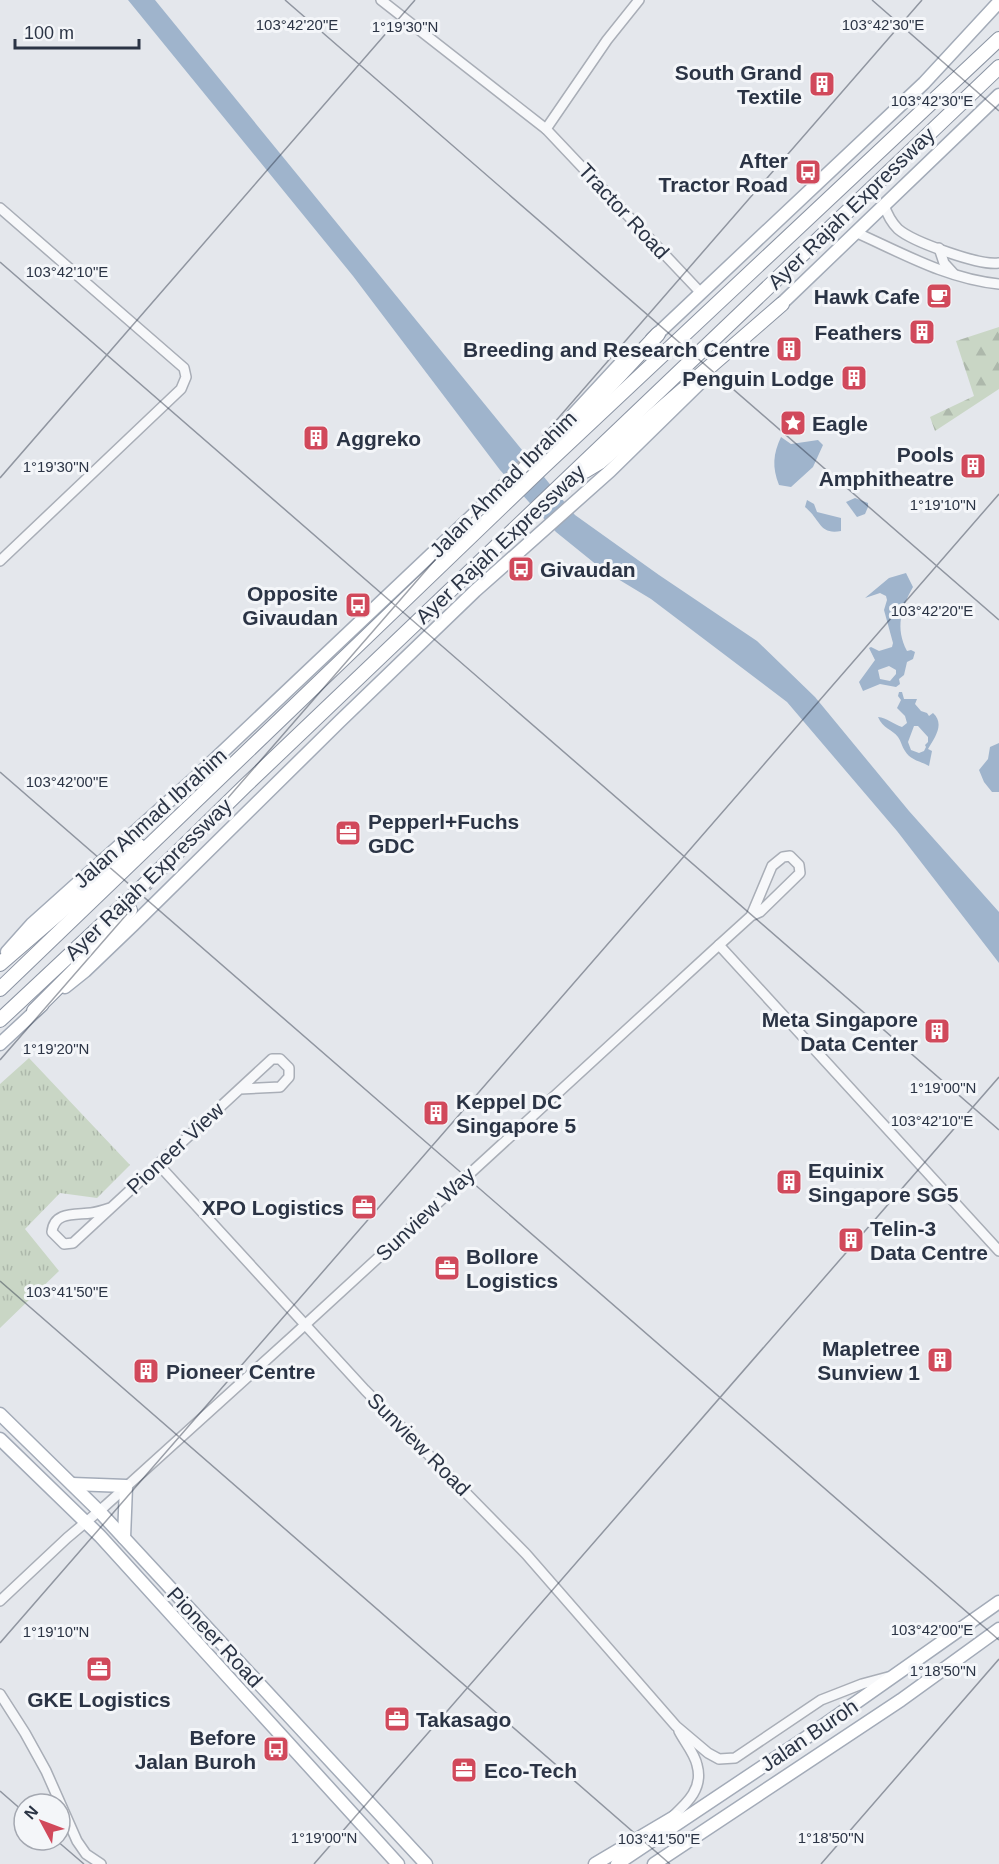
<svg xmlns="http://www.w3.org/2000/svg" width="999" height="1864" font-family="Arial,sans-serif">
  <defs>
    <pattern id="grass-tufts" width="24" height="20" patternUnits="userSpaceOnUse" patternTransform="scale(1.5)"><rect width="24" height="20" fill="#c9d6c5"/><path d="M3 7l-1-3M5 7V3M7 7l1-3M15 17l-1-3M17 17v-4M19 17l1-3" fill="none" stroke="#adb8ab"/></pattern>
    <pattern id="forest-firs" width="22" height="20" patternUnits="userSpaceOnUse" patternTransform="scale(1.5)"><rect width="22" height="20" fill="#c9d6c5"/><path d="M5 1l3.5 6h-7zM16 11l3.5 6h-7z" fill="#adb8ab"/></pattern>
  </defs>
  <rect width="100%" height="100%" fill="#e4e7ec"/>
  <!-- grass -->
  <path fill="url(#grass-tufts)" d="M29,1058L130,1165L97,1198L60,1193L25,1229L59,1271L0,1328V1084Z"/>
  <!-- forest -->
  <path fill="url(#forest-firs)" d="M999,327V389L935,431L930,417L974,396L956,341Z"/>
  <!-- water -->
  <g fill="#9fb4cc" fill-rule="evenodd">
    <path d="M128,0H155L575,515L659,575L757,641L815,697L909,811L999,912V963L897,831L787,702L651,599L603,570L556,532L500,470L353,276Z"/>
    <path d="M781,437L791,444L818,440L823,445L813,467L791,487L779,485C772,467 773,454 781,437Z"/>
    <path d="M855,498L868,503V507L865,514L857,517L846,502Z"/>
    <path d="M807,500L814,504L817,512L841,518V531C819,535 821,520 805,507Z"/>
    <path d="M906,573L913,587C901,608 895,628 907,651L911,650L915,652L913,659L907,662L904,675L899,679L900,684L896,687L880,684L863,691L859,682L875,660L869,648L871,647L879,651L892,647L893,643L884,610L887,600L886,596L880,593L865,598L889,578ZM889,666L896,670V674L890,681L880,679L878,670Z"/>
    <path d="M899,692H902L904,699H917L915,704L921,711L927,713L929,716L933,713C945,724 935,737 928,749L932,751L929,766C920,761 910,760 905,751C902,747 901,741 898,737C892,729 883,729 878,717C887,718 893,724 902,727L907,723L905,716L897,708L901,700L898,696ZM914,726H918L928,737V742L925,745L926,747L924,751L919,753L911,750L908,742Z"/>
    <path d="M999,743V792H992L984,782L979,770L988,759L990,747Z"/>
  </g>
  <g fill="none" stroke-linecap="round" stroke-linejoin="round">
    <!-- minor casing -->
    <g stroke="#a9aeb7" stroke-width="12">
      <g id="minor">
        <path d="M381,0L546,129L701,293"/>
        <path d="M546,129L607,40L639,0"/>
        <path d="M884,205C887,214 891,222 898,229C913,242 980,266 999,263"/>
        <path d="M0,208L184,368L186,377L181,389L0,561"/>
        <path d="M855,232C902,253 947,279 999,284"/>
        <path d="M939,248L944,263L954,274"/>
        <path d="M719,945L999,1251"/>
        <path d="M158,1164L365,1390L526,1554L676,1726L708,1753L719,1759L735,1758L821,1700L862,1684L888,1677"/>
        <path d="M110,1208C104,1210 98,1212 91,1213C76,1215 54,1211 52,1232L64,1244L73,1243L272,1059H280L289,1068V1077L280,1087L240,1089"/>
        <path d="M0,1601L67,1538L105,1506L295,1334L719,945L751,916L760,912L800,873L799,865L790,856L783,857L772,866L751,916"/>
        <path d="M0,1694L25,1733L46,1771L77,1841L86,1854L101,1864"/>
        <path d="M671,1818C686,1804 704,1789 697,1765C695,1754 684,1741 679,1731"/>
      </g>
    </g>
    <!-- major casing -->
    <g stroke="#a3abb8" stroke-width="15">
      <g id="major">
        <path d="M775,310L999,95"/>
        <path d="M652,339L924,83L999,2"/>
        <path d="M7,952L32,924L196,777L491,498L545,445L619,365L636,351"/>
        <path d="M65,987L85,971L133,925L339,722L475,591L610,471L704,379"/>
        <path d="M0,1044L42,1005"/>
        <path d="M0,1414L99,1511L426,1864"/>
        <path d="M0,1439L100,1536L398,1864"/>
        <path d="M72,1484L126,1486L124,1538"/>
        <path d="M595,1864L676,1816"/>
        <path d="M617,1864L807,1737L999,1602"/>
        <path d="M654,1864L901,1700L999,1629"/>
      </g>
    </g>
    <!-- highway casing -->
    <g stroke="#8b94a3" stroke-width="16">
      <g id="highway">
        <path d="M562,437L658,334"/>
        <path d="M585,471L600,462L782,304"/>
        <path d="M0,964L138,845"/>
        <path d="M0,989L542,468L999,39"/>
        <path d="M34,1011L83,962L130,910"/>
        <path d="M0,1020L140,889L245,786L999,67"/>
      </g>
    </g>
    <!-- minor -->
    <use href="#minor" stroke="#f7f8fa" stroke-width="9"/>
    <!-- major -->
    <use href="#major" stroke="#fff" stroke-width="12"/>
    <!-- highway -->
    <use href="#highway" stroke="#fff" stroke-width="14"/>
  </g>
  <!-- ticks -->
  <path fill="none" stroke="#2b3445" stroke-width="1.5" stroke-opacity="0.45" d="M285,0L999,620M872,0L999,111M0,262L999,1130M0,478L415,0M0,772L999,1640M0,1060L922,0M0,1281L670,1864M0,1643L999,494M0,1791L24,1812M56,1840L84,1864M314,1864L999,1077M821,1864L999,1659"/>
  <!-- icons -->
  <defs>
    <g id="building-square" transform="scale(1.35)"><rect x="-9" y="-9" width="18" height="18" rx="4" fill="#d1495b" stroke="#f4f6f9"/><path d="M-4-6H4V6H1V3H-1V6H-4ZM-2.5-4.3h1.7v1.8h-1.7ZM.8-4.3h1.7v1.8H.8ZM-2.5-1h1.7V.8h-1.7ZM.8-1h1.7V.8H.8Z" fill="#fff"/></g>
    <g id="bus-square" transform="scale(1.35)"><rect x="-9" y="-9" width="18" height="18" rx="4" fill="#d1495b" stroke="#f4f6f9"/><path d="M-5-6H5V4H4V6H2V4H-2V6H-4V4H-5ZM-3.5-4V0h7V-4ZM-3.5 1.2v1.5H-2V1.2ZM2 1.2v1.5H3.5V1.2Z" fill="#fff"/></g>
    <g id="cafe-square" transform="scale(1.35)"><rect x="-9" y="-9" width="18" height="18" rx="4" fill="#d1495b" stroke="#f4f6f9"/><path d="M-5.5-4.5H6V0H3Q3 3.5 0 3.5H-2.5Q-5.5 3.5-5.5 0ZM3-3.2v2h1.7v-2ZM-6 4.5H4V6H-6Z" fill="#fff"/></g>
    <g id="sight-square" transform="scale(1.35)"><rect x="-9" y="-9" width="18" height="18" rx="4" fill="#d1495b" stroke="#f4f6f9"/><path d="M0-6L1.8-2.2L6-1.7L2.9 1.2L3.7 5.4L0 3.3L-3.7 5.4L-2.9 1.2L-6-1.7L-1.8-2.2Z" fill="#fff"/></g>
    <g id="office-square" transform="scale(1.35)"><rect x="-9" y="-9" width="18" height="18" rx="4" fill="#d1495b" stroke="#f4f6f9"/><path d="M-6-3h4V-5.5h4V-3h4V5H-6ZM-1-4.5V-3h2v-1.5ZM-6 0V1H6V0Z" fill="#fff"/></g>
  </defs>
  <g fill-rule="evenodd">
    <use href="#building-square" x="822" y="84"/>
    <use href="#bus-square" x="808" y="172"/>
    <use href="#cafe-square" x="939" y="296"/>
    <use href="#building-square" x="922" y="332"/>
    <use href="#building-square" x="789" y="349"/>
    <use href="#building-square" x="854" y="378"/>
    <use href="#sight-square" x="793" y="423"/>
    <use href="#building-square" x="316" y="438"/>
    <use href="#building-square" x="973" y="466"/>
    <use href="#bus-square" x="521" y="569"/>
    <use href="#bus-square" x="358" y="605"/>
    <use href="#office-square" x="348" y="833"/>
    <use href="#building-square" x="937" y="1031"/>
    <use href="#building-square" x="436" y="1113"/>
    <use href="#building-square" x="789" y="1182"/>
    <use href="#office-square" x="364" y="1207"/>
    <use href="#building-square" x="851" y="1240"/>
    <use href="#office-square" x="447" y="1268"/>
    <use href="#building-square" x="940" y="1360"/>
    <use href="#building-square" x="146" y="1371"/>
    <use href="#office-square" x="99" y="1669"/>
    <use href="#office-square" x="397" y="1719"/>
    <use href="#bus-square" x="276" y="1749"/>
    <use href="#office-square" x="464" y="1770"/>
  </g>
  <g text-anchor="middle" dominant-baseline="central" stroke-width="6" stroke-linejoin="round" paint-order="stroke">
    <!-- poi labels -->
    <g font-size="21" font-weight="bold" fill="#2b3445" stroke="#f4f6f9" text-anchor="end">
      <text x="802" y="72">South Grand<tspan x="802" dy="24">Textile</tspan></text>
      <text x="788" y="160">After<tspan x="788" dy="24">Tractor Road</tspan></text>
      <text x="920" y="296">Hawk Cafe</text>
      <text x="902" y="332">Feathers</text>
      <text x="770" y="349">Breeding and Research Centre</text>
      <text x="834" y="378">Penguin Lodge</text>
      <text x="812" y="423" text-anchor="start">Eagle</text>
      <text x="336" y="438" text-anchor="start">Aggreko</text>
      <text x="954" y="454">Pools<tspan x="954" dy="24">Amphitheatre</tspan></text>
      <text x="540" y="569" text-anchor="start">Givaudan</text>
      <text x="338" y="593">Opposite<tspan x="338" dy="24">Givaudan</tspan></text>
      <text x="368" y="821" text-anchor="start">Pepperl+Fuchs<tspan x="368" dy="24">GDC</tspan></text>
      <text x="918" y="1019">Meta Singapore<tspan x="918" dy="24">Data Center</tspan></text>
      <text x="456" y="1101" text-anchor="start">Keppel DC<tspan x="456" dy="24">Singapore 5</tspan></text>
      <text x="808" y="1170" text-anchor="start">Equinix<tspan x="808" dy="24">Singapore SG5</tspan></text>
      <text x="344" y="1207">XPO Logistics</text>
      <text x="870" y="1228" text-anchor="start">Telin-3<tspan x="870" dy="24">Data Centre</tspan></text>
      <text x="466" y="1256" text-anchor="start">Bollore<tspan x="466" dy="24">Logistics</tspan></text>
      <text x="920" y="1348">Mapletree<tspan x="920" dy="24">Sunview 1</tspan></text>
      <text x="166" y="1371" text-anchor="start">Pioneer Centre</text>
      <text x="99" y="1699" text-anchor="middle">GKE Logistics</text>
      <text x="416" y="1719" text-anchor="start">Takasago</text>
      <text x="256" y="1737">Before<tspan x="256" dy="24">Jalan Buroh</tspan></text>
      <text x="484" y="1770" text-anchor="start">Eco-Tech</text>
    </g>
    <!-- street labels -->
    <g font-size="21" fill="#2b3445" stroke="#f4f6f9">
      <text transform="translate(851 208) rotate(-44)">Ayer Rajah Expressway</text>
      <text transform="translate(624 211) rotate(47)">Tractor Road</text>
      <text transform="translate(503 484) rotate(-45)">Jalan Ahmad Ibrahim</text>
      <text transform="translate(500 544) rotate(-43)">Ayer Rajah Expressway</text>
      <text transform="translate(150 818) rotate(-42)">Jalan Ahmad Ibrahim</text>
      <text transform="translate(148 879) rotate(-44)">Ayer Rajah Expressway</text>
      <text transform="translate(175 1148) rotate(-43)">Pioneer View</text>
      <text transform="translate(425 1214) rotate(-43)">Sunview Way</text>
      <text transform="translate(419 1444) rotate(45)">Sunview Road</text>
      <text transform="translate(215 1637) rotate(47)">Pioneer Road</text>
      <text transform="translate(809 1735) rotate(-34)">Jalan Buroh</text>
    </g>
  </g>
  <g font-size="15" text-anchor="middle" fill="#2b3445" stroke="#f4f6f9" stroke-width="6" stroke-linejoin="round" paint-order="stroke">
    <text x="297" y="30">103°42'20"E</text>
    <text x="883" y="30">103°42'30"E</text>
    <text x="405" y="32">1°19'30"N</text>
    <text x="932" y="106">103°42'30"E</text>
    <text x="67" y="277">103°42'10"E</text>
    <text x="56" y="472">1°19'30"N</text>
    <text x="943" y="510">1°19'10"N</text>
    <text x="932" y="616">103°42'20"E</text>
    <text x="67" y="787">103°42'00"E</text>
    <text x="56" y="1054">1°19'20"N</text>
    <text x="943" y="1093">1°19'00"N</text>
    <text x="932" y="1126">103°42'10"E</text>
    <text x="67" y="1297">103°41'50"E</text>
    <text x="932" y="1635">103°42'00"E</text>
    <text x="56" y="1637">1°19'10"N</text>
    <text x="943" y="1676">1°18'50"N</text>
    <text x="324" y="1843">1°19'00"N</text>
    <text x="831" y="1843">1°18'50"N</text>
    <text x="659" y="1844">103°41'50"E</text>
  </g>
  <!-- north arrow -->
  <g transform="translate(42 1822) rotate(311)"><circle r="28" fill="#f4f6f9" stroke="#a4a8b1" stroke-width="1.5"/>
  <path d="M0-4.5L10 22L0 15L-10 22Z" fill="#d1495b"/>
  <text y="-9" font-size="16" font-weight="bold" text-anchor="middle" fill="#2b3445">N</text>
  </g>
  <!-- scale -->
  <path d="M15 39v9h124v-9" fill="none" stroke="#2b3445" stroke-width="3"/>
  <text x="24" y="39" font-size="18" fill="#2b3445" stroke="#f4f6f9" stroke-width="4.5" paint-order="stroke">100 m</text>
</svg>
